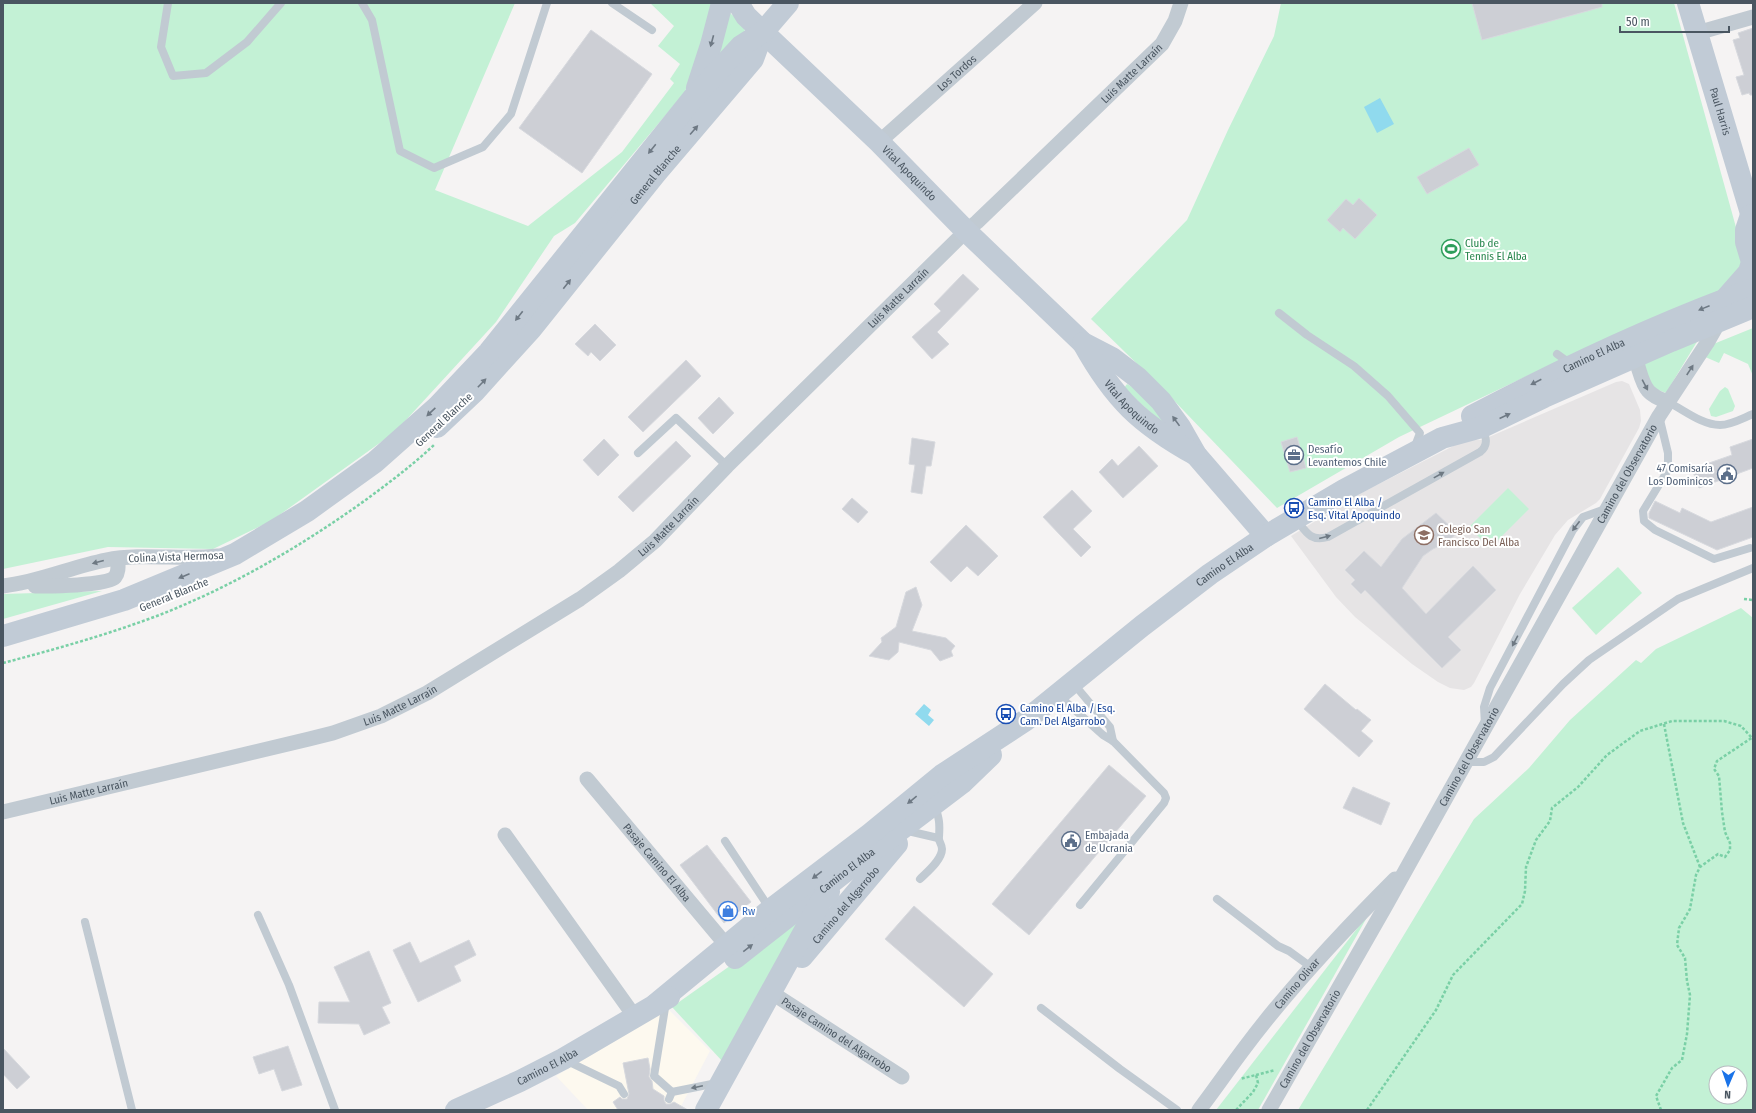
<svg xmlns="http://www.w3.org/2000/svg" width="1756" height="1113" font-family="'Fira Sans Condensed',sans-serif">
  <rect width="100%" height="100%" fill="#f5f3f3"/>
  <!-- commercial -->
  <path fill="#fdf9ef" d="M668,1009L710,1051L679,1110H588L556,1076Z"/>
  <!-- education -->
  <path fill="#e6e4e5" d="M1622,381L1629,384L1640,410L1641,421L1639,428L1600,499L1596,503L1568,520L1555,535L1520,594L1474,683L1471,687L1464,690L1450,688L1438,682L1412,664L1355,617L1336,597L1291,536L1363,492L1467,439L1482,440L1616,382Z"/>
  <!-- green -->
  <g fill="#c3f1d5" fill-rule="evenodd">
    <path d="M3,3H515L435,190L528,226L622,152L674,83L670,79L680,64L658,46L674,26L650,3H714L685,92L575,223L554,236L496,322L395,432L271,521L213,549L108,547L3,569Z"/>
    <path d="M1281,3H1674L1750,278L1571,355L1399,437L1277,508L1161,387L1091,319L1187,220L1228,130L1274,36Z"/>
    <path d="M727,6L731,14L744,24L745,34L705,78Z"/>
    <path d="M1753,328V376L1748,364L1724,353L1719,363L1703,356L1711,345Z"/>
    <path d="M1698,340L1666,393L1648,386L1644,360Z"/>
    <path d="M1127,384L1153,399L1164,425L1124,388Z"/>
    <path d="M1725,387L1728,389L1735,406L1733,411L1716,417L1711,416L1709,409L1720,391Z"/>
    <path d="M1508,488L1529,509L1490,548L1469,527Z"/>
    <path d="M1618,567L1642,593L1596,635L1572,608Z"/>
    <path d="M102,591L3,619V594Z"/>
    <path d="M1741,608L1753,618V1110H1298L1474,819L1529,768L1570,720L1636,660L1641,663L1656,649ZM1716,1073H1740V1097H1716Z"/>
    <path d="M810,909L723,1062L672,1007Z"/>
    <path d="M1370,912L1258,1110H1216Z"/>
  </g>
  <!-- water -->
  <g fill="#90daee">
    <path d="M1380,98L1394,124L1377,133L1364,107Z"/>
    <path d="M924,704L931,710L928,715L934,720L929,726L915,714Z"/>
  </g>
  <!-- building -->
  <g fill="#cdcfd5" stroke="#d7d9de">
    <path d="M1472,3H1602V7L1482,40Z"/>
    <path d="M1753,28V95H1750L1749,93L1742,95L1736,77L1744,75L1733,40L1740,38L1738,33Z"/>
    <path d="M591,30L652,74L582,173L519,128Z"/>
    <path d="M1469,148L1479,165L1427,194L1417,177Z"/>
    <path d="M1359,198L1377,215L1355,239L1343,228L1340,232L1327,220L1346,199L1353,205Z"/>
    <path d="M963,274L979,289L937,332L949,344L932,359L912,337L941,311L934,304Z"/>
    <path d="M595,324L616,345L600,361L591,352L588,356L575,344Z"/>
    <path d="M686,360L701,376L643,432L628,417Z"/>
    <path d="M719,397L734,413L713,434L698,418Z"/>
    <path d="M1297,437L1306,468L1290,472L1281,442Z"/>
    <path d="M912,438L935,442L931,466H926L922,494L911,492L915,465L909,464Z"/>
    <path d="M604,439L619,455L598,476L583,460Z"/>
    <path d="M1753,439V468L1699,488L1692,469L1732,455L1730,447Z"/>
    <path d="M676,441L691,456L633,512L618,497Z"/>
    <path d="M1139,446L1158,466L1123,498L1099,472L1112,459L1118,466Z"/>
    <path d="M1072,490L1092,511L1073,529L1091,547L1081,557L1043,517Z"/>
    <path d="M852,498L868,512L858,523L842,509Z"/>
    <path d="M1655,501L1680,513L1682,508L1711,522L1753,507V537L1717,550L1649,518V513Z"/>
    <path d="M1436,513L1457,533L1446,543L1433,549L1423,556L1402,588L1426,614L1473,566L1496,590L1448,637L1461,650L1442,668L1365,590L1361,594L1351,584L1355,580L1345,570L1364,551L1381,567L1402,539Z"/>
    <path d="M966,525L998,556L978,576L967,566L951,582L930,562Z"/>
    <path d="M916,587L922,605L912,631L946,638L955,646L951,651L953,656L940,661L931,650L899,642L898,652L889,660L869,656L882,642L881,638L896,627L906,592Z"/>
    <path d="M1325,684L1356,710L1357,709L1371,720L1361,731L1373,741L1359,757L1304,709Z"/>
    <path d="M1109,765L1146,796L1029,935L992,904Z"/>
    <path d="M1353,787L1390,803L1381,825L1343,808Z"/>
    <path d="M707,845L751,902L724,923L680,865Z"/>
    <path d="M914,906L993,974L964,1007L885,939Z"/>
    <path d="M469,940L476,955L454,966L461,981L418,1002L393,950L410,942L420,963Z"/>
    <path d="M369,951L391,1003L382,1007L390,1023L364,1035L359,1024L318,1023L319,1002H350L334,967Z"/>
    <path d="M288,1046L302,1085L282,1091L274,1069L259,1074L253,1057Z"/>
    <path d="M3,1048L30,1077L17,1089L3,1074Z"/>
    <path d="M648,1058L650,1069L649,1077L652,1081L653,1089L664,1096V1100L666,1104H670L674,1102L688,1110H618L613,1102L620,1097L622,1099H627L629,1094L623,1063Z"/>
  </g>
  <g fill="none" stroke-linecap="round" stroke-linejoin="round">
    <!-- path -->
    <g stroke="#7ad0a6" stroke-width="2.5" stroke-dasharray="3 2" stroke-linecap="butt">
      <path d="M1744,599L1753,600"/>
      <path d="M3,663C56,649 110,634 162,614C235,585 303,545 367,499C390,482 414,464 435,444"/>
      <path d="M1664,724L1683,823L1700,867"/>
      <path d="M1256,1075L1275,1070"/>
      <path d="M1236,1110L1253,1092L1258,1083L1256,1075L1240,1079"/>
      <path d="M1367,1110L1436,1010L1453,975L1522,904L1525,891L1526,867L1536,840L1550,821L1552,808L1578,787L1607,755L1640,731L1672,721H1724L1741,726L1752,738"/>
      <path d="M1661,1110L1656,1096L1672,1068L1682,1060L1687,1034L1690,995L1687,981L1685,958L1677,945L1679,928L1690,909L1696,875L1700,867L1718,854L1725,857L1730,850V843L1725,832L1722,812L1719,776L1714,769L1717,761L1753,737"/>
    </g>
    <!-- lane -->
    <g stroke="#c1cad2" stroke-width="8">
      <path d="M168,3L161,47L173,76L206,73L247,42L281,3"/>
      <path d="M362,3L372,20L400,151L434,168L483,147L511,114L547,3"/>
      <path d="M612,3L652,30"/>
      <path d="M1279,313L1307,335L1354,366L1388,396L1420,433L1414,449"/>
      <path d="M1557,354L1571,364"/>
      <path d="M1668,402C1684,410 1702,425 1720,425C1731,425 1743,418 1753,414"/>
      <path d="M1659,416L1668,453V470L1643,511L1644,521L1655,530L1714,559L1750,548"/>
      <path d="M638,453L676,418L727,466"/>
      <path d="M1296,519C1306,532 1310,542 1328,537L1480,452C1489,445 1486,437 1482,428"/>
      <path d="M1073,683L1110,727L1113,741"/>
      <path d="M1058,695L1103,735L1113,741L1164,793L1166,798L1164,803L1080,905"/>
      <path d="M1485,724L1484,707L1490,688L1573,530L1583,517L1608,508"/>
      <path d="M1465,762H1484L1494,757L1563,684L1589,660L1678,599L1753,568"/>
      <path d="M908,831L938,838"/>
      <path d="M725,841L770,909"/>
      <path d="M920,879C927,872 942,860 942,849C942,844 938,841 939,837C940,822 939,819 935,805"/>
      <path d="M1217,899L1278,946L1289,951L1311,967"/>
      <path d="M258,915L289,985L335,1110"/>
      <path d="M85,922L132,1110"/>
      <path d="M666,1002L654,1076L672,1092"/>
      <path d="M1041,1008L1120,1069L1177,1110"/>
      <path d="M565,1060L619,1086L624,1094"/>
      <path d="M669,1099L672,1092L717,1083"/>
    </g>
    <!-- street -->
    <g stroke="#c1cad2" stroke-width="15">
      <path d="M1697,33L1753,17"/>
      <path id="s1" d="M879,142L1035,3"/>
      <path d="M1635,349C1635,357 1637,363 1639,370C1645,390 1648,395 1668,402"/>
      <path d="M3,586C39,582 71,567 106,560C143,553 181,560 218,556"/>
      <path d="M35,586C48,586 109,586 115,577C119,572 118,565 118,559"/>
      <path id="s2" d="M587,779L727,946"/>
      <path id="s3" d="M3,812L309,739L333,733L381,716L427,693L580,599L619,571L655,541L727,466L966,231L977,222L1162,44L1175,21L1181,3"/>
      <path d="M505,835L635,1017"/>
      <path id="s4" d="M772,993L902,1077"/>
      <path id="s5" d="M1199,1110C1215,1089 1230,1067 1246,1046C1291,986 1342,932 1395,879"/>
      <path id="s6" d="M1269,1110L1385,907L1659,416L1707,343L1720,320"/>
    </g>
    <!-- secondary -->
    <g stroke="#c1cbd6" stroke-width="22">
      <path id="s7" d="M738,3L746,16L879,142L966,231L1083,343L1112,358L1138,378L1161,401L1180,427L1196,455L1266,536"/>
      <path id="s8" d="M1688,3L1753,220"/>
      <path d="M697,88L711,45L722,3"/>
      <path d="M1727,297L1749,272L1752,262L1746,242V230L1751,215"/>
      <path id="s9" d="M1083,343C1114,399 1140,424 1196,455"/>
      <path id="s10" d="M1472,416C1563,368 1656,324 1753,289"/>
      <path id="s11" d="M437,427L474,392L531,329L656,173L753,59L763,32"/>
      <path d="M3,636L124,600L235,554L307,511L375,462L437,407L489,352L694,97L741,46L763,32L788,3"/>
      <path id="s12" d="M802,957L897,844"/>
      <path id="s13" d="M735,958L842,874L962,783L991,755"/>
      <path id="s14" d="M656,1004L770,910L870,834L942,775L1026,720L1142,626L1210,574L1266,536L1344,490L1442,438L1482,427L1544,397L1671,341L1753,307"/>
      <path id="s15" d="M456,1110L520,1081L563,1059L669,997"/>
      <path d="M706,1110L821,901L829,892"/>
    </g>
  </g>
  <!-- one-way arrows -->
  <defs><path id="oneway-solid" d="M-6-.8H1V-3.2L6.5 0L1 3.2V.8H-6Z"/></defs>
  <g fill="#6e7984">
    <use href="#oneway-solid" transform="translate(712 41) rotate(105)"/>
    <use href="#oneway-solid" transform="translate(694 130) rotate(-49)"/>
    <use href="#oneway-solid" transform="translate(652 149) rotate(129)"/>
    <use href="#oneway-solid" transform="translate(567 284) rotate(-52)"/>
    <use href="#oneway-solid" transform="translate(1704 308) rotate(158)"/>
    <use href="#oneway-solid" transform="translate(519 316) rotate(128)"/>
    <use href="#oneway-solid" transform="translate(1536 382) rotate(153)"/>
    <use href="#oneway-solid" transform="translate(482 383) rotate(-46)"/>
    <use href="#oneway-solid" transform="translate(431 412) rotate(137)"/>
    <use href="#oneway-solid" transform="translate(1505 416) rotate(-25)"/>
    <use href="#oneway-solid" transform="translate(1176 421) rotate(-126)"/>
    <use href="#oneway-solid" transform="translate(184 576) rotate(157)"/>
    <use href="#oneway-solid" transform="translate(912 800) rotate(141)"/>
    <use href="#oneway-solid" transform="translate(817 875) rotate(143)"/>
    <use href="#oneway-solid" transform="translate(748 948) rotate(-38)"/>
  </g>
  <g fill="#6e7983">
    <use href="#oneway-solid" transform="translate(1690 370) rotate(-57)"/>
    <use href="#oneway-solid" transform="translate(1645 385) rotate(62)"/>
    <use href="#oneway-solid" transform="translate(1439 475) rotate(-29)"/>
    <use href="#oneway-solid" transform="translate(1576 526) rotate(127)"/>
    <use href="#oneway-solid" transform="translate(1325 537) rotate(-15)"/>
    <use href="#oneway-solid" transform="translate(98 562) rotate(165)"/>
    <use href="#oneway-solid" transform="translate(1515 641) rotate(118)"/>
    <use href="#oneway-solid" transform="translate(697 1087) rotate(168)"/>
  </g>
  <!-- icons -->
  <defs>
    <g id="stadium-ring" transform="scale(1)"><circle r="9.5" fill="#fff" stroke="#2e9e5b" stroke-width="1.5"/><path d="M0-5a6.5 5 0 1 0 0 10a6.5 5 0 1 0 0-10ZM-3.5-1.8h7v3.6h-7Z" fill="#2e9e5b"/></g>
    <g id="office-ring" transform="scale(1)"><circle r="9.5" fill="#fff" stroke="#5c6f8a" stroke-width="1.5"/><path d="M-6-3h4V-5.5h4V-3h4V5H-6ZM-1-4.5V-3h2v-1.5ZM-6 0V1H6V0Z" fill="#5c6f8a"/></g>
    <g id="civic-ring" transform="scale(1)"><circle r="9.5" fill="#fff" stroke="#5c6f8a" stroke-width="1.5"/><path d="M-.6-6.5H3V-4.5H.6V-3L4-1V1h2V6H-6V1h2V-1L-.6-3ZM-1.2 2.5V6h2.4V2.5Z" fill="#5c6f8a"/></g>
    <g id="bus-ring" transform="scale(1)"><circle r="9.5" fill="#fff" stroke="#1a4fb4" stroke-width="1.5"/><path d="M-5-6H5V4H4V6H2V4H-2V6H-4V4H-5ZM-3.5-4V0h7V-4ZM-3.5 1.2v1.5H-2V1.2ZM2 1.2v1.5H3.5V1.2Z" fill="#1a4fb4"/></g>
    <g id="school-ring" transform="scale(1)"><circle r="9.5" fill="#fff" stroke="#8d6e63" stroke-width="1.5"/><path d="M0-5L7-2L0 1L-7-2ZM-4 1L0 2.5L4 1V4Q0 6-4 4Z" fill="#8d6e63"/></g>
    <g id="shop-ring" transform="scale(1)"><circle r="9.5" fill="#fff" stroke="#3f7fe0" stroke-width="1.5"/><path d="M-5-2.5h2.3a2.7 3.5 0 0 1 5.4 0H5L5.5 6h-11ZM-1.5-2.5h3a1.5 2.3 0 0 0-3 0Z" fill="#3f7fe0"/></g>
  </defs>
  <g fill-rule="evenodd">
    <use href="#stadium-ring" x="1451" y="249"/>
    <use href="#office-ring" x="1294" y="455"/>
    <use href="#civic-ring" x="1727" y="474"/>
    <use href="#bus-ring" x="1294" y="508"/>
    <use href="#school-ring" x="1424" y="535"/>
    <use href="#bus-ring" x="1006" y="714"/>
    <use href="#civic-ring" x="1071" y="841"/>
    <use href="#shop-ring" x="728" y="911"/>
  </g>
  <g text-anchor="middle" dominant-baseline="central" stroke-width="4" stroke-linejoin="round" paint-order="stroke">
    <!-- street labels -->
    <g font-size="11" fill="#4a5661" stroke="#fff">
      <text stroke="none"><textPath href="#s1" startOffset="104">Los Tordos</textPath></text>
      <text stroke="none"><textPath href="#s3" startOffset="1384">Luis Matte Larraín</textPath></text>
      <text stroke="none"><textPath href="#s8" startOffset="113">Paul Harris</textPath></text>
      <text stroke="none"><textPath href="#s7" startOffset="242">Vital Apoquindo</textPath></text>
      <text stroke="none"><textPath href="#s11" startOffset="334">General Blanche</textPath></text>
      <text stroke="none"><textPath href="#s3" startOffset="1060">Luis Matte Larraín</textPath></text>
      <text stroke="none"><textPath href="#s10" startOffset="136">Camino El Alba</textPath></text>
      <text stroke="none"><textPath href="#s9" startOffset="81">Vital Apoquindo</textPath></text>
      <text transform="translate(444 420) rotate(-43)">General Blanche</text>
      <text stroke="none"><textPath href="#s6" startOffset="730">Camino del Observatorio</textPath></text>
      <text stroke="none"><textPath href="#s3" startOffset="736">Luis Matte Larraín</textPath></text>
      <text transform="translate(176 557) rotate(-2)">Colina Vista Hermosa</text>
      <text stroke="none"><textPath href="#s14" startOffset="719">Camino El Alba</textPath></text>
      <text transform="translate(174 595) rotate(-22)">General Blanche</text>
      <text stroke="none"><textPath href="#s3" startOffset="412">Luis Matte Larraín</textPath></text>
      <text stroke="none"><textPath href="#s6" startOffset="406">Camino del Observatorio</textPath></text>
      <text stroke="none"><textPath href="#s3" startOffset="88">Luis Matte Larraín</textPath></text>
      <text stroke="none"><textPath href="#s2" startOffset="109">Pasaje Camino El Alba</textPath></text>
      <text stroke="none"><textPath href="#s13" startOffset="142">Camino El Alba</textPath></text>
      <text stroke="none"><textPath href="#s12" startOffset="68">Camino del Algarrobo</textPath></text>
      <text stroke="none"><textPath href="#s5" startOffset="160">Camino Olivar</textPath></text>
      <text stroke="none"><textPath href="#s4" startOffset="77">Pasaje Camino del Algarrobo</textPath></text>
      <text stroke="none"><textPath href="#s6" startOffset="82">Camino del Observatorio</textPath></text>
      <text stroke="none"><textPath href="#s15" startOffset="101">Camino El Alba</textPath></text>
    </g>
    <!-- leisure labels -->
    <g font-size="11" fill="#27864d" stroke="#fff" text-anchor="start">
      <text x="1465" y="243">Club de<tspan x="1465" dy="13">Tennis El Alba</tspan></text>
    </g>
    <!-- service labels -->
    <g font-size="11" fill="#4e5e75" stroke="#fff" text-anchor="start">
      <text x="1308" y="449">Desafío<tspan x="1308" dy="13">Levantemos Chile</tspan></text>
      <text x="1713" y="468" text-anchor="end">47 Comisaría<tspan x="1713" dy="13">Los Dominicos</tspan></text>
      <text x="1085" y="835">Embajada<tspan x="1085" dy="13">de Ucrania</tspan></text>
    </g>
    <!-- transit labels -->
    <g font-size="11" fill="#164399" stroke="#fff" text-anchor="start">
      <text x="1308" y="502">Camino El Alba /<tspan x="1308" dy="13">Esq. Vital Apoquindo</tspan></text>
      <text x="1020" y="708">Camino El Alba / Esq.<tspan x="1020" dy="13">Cam. Del Algarrobo</tspan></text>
    </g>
    <!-- education labels -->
    <g font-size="11" fill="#785e54" stroke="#fff" text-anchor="start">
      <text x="1438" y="529">Colegio San<tspan x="1438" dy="13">Francisco Del Alba</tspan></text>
    </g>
    <!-- shop labels -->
    <g font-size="11" fill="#366cbe" stroke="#fff" text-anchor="start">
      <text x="742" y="911">Rw</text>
    </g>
  </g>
  <!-- border -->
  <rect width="1756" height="1113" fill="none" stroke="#4a5661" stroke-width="8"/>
  <!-- north arrow -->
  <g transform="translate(1728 1085) rotate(182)"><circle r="19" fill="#ffffff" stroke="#b7bbc0"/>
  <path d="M0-3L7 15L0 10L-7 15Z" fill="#1a73e8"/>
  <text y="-6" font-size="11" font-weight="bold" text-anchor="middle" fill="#4a5661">N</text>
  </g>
  <!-- scale -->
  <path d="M1620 26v6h109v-6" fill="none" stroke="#4a5661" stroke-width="2"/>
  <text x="1626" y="26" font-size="12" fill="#4a5661" stroke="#ffffff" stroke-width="3" paint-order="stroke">50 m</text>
</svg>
